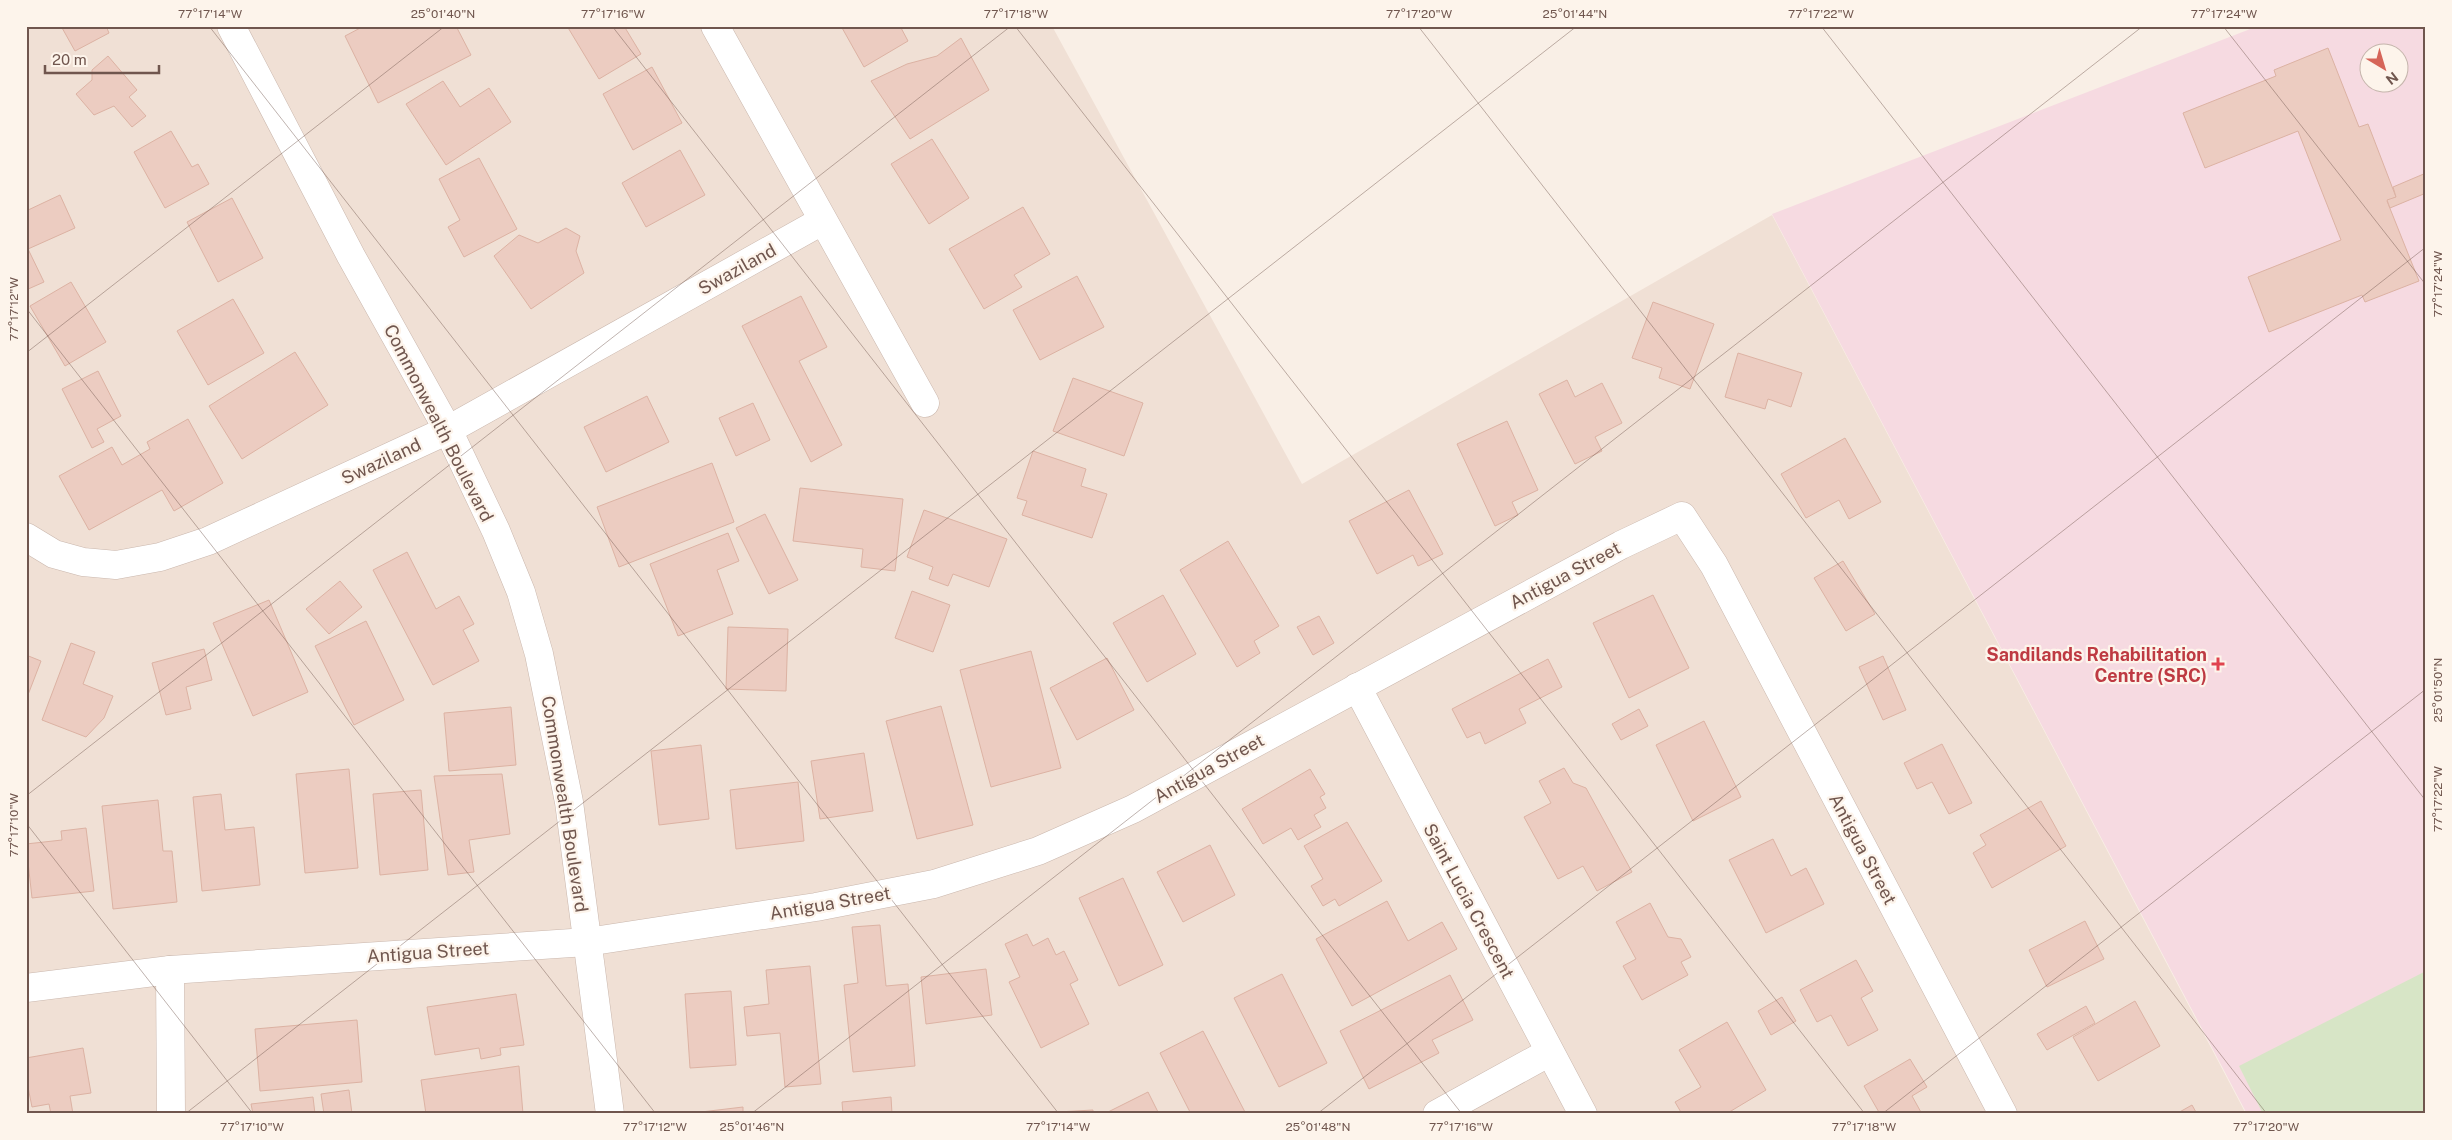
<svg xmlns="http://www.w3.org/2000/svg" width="2452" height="1140" font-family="'Public Sans',sans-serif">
  <rect width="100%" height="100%" fill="#f9efe6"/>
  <!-- residential -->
  <path fill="#f0e0d5" d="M26,26H1052L1302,484L1772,215L2246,1114H26Z"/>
  <!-- medical -->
  <path fill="#f6dae1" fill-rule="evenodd" d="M2258,26H2426V1114H2247L1772,214ZM2370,52H2400V82H2370Z"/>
  <!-- green -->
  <path fill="#d7e5c6" d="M2426,971V1114H2263L2239,1066Z"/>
  <!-- building -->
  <g fill="#ecccc1" stroke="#dcb2a3">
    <path d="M61,26H106L109,33L75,51Z"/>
    <path d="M364,26H456L471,55L378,103L345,36Z"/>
    <path d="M567,26H624L641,54L599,79Z"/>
    <path d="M841,26H900L908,41L864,67Z"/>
    <path d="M961,38L989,90L910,139L871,81L907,64L937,56Z"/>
    <path d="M2328,48L2359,127L2368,124L2396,197L2387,201L2419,281L2365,302L2362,295L2269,332L2248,277L2341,240L2298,131L2205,168L2183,113L2276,76L2274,70Z"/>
    <path d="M108,56L137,90L129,97L146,116L132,127L114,106L94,115L76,94L92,80V70Z"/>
    <path d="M652,67L682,123L633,150L603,94Z"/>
    <path d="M443,81L460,107L489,88L511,122L446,165L406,104Z"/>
    <path d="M171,131L192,167L198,164L209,184L165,208L134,152Z"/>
    <path d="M932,139L969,198L929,224L891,164Z"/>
    <path d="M680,150L705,195L646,227L622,183Z"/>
    <path d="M479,158L517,229L464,257L448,227L460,220L439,179Z"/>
    <path d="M2426,173V193L2390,208L2387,200L2396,197L2393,187Z"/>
    <path d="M60,195L75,228L28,249L44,282L26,290V211Z"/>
    <path d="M232,198L263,258L218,282L187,222Z"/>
    <path d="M1023,207L1050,254L1014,275L1022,287L984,309L949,249Z"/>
    <path d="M566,228L580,236L576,251L584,273L531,309L494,256L519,235L538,243Z"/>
    <path d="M1077,276L1104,327L1040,360L1013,310Z"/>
    <path d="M71,282L106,342L65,366L30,306Z"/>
    <path d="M801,296L827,347L799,361L842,445L811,462L742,326Z"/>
    <path d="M233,299L264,353L208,385L177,331Z"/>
    <path d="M1653,302L1714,324L1690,389L1659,378L1662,368L1632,358Z"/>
    <path d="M295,352L328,405L242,459L209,406Z"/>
    <path d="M1738,353L1802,373L1791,407L1768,399L1765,409L1725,397Z"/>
    <path d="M98,371L121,416L97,429L104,442L92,448L62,389Z"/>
    <path d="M1073,378L1143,403L1124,456L1053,431Z"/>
    <path d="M1567,380L1575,397L1602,383L1622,423L1595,437L1602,451L1575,464L1539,394Z"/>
    <path d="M647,396L669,442L606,472L584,427Z"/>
    <path d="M753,403L770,440L736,456L719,418Z"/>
    <path d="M188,419L223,483L174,511L162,490L89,530L59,476L112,447L122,465L150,449L147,442Z"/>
    <path d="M1507,421L1538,490L1512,502L1518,515L1495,526L1457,444Z"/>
    <path d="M1845,438L1881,502L1849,519L1839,500L1806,518L1781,474Z"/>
    <path d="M1033,451L1086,469L1081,486L1107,494L1092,538L1022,515L1027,501L1017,498Z"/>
    <path d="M712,463L734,522L619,567L597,507Z"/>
    <path d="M800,488L903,499L895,571L861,567L863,549L793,541Z"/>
    <path d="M1409,490L1443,554L1418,566L1413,555L1377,574L1349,521Z"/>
    <path d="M924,510L1007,539L989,587L953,574L948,586L929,579L933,567L907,557Z"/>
    <path d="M765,514L798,580L769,594L736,528Z"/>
    <path d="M728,533L739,561L717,570L733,614L678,636L650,564Z"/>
    <path d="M1228,541L1279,626L1254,641L1260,653L1237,667L1180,570Z"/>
    <path d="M407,552L436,609L459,596L474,624L463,630L479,661L433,685L373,570Z"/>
    <path d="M1843,561L1875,614L1846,631L1814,578Z"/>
    <path d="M340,581L362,607L329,634L306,609Z"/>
    <path d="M912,591L950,605L933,652L895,638Z"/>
    <path d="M1163,595L1196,654L1147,682L1113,623Z"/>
    <path d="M1653,595L1689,668L1629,698L1593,623Z"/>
    <path d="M269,600L308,692L253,716L213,623Z"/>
    <path d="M1319,616L1334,643L1313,655L1297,627Z"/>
    <path d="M366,621L404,700L354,725L315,646Z"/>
    <path d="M728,627L788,629L786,691L726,689Z"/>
    <path d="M71,643L95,652L83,684L113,696L104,718L86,737L42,720Z"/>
    <path d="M204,649L212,680L186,687L191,709L166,715L152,663Z"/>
    <path d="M1031,651L1061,768L991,787L960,670Z"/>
    <path d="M26,655L41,661L26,700Z"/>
    <path d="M1883,656L1906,710L1883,720L1859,667Z"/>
    <path d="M1107,658L1134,710L1077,740L1050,688Z"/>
    <path d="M1548,659L1562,687L1519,709L1526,723L1485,744L1480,732L1467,738L1452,709Z"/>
    <path d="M941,706L973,825L917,839L886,721Z"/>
    <path d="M511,707L516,765L449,771L444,713Z"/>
    <path d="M1639,709L1648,726L1621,740L1612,724Z"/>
    <path d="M1704,721L1741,797L1693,821L1656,745Z"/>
    <path d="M1942,744L1972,803L1949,814L1932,782L1917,789L1904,763Z"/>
    <path d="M701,745L709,819L659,825L651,751Z"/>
    <path d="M864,753L873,811L820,819L811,761Z"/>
    <path d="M1564,768L1573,783L1586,788L1632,872L1597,891L1583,866L1558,879L1524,817L1551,803L1539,781Z"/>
    <path d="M349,769L358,868L305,873L296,774Z"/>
    <path d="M1310,769L1325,794L1320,797L1326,808L1314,815L1321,827L1298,840L1291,828L1263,844L1242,809Z"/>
    <path d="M502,774L510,834L469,840L474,872L448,875L434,776Z"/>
    <path d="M798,782L804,841L736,849L730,790Z"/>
    <path d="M421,790L428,870L380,875L373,794Z"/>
    <path d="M221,794L225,830L254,827L260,885L202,891L193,797Z"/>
    <path d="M158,800L163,851H172L177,902L113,909L102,806Z"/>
    <path d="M2041,801L2066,846L1992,888L1973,853L1986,845L1980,835Z"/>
    <path d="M1347,822L1382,881L1339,906L1335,899L1323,906L1311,886L1323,879L1304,846Z"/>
    <path d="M86,828L94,891L32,898L26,844L62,840L61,831Z"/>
    <path d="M1773,839L1791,876L1806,868L1824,904L1766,933L1729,860Z"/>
    <path d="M1210,845L1235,895L1183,922L1157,872Z"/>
    <path d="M1123,878L1163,965L1119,986L1079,898Z"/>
    <path d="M1387,901L1408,941L1442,922L1457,949L1352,1006L1316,939Z"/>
    <path d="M1650,903L1668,937L1681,939L1691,957L1681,962L1688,975L1642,1000L1623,966L1636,959L1616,922Z"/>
    <path d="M2085,921L2104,959L2047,987L2029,950Z"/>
    <path d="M880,925L886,986L908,984L915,1066L853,1072L844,985L858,983L852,927Z"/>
    <path d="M1027,934L1033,946L1048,938L1056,955L1064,951L1078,980L1070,984L1089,1024L1041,1048L1009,982L1020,977L1005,944Z"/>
    <path d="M1856,960L1873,991L1861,998L1878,1030L1848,1046L1831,1015L1817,1022L1800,990Z"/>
    <path d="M810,966L821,1084L785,1087L780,1033L747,1036L744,1007L769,1004L766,970Z"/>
    <path d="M986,969L992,1015L926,1024L921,977Z"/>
    <path d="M1282,974L1327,1063L1279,1087L1234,998Z"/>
    <path d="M1450,975L1473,1020L1432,1040L1439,1053L1369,1089L1340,1031Z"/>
    <path d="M731,991L736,1065L690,1068L685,994Z"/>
    <path d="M516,994L524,1045L500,1048L501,1055L481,1059L479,1048L435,1055L427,1007Z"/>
    <path d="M1782,997L1796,1021L1771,1035L1758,1011Z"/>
    <path d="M2135,1001L2160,1046L2098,1081L2073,1037Z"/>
    <path d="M2086,1006L2095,1023L2047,1050L2037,1034Z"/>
    <path d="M357,1020L362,1082L260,1091L255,1029Z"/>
    <path d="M1727,1022L1766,1090L1726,1114H1682L1675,1102L1701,1087L1679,1050Z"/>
    <path d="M1203,1031L1246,1114H1191L1160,1053Z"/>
    <path d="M83,1048L91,1093L70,1096L73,1114H51L49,1104L32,1107L26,1077V1058Z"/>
    <path d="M1910,1059L1927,1087L1912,1096L1922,1114H1880L1864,1086Z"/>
    <path d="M519,1066L523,1114H426L421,1080Z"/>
    <path d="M349,1090L352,1114H324L321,1094Z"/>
    <path d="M1148,1092L1159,1114H1104Z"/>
    <path d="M313,1097L315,1114H253L251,1104Z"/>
    <path d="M891,1097L892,1114H843L842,1102Z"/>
    <path d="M2192,1105L2197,1114H2176Z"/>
    <path d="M743,1107V1114H701V1112Z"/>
    <path d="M1093,1110V1114H1040V1113Z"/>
  </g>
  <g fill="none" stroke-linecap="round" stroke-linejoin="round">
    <!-- minor casing -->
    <g stroke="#cab7ad" stroke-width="29">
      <g id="minor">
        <path d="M231,26L351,256L448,430L496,531L521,592L539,654L569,802L610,1114"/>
        <path d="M715,26L925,403"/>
        <path d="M26,537L54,554L83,562L116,565L160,557L208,541L448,430L822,221"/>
        <path d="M1357,687L1583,1114"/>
        <path d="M170,970L171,1114"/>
        <path d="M26,988L170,970L587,942L816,907L934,884L1038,851L1133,809L1621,545L1682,516L1714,565L2003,1114"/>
        <path d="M1437,1114L1548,1053"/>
      </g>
    </g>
    <!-- minor -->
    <use href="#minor" stroke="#fff" stroke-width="28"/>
  </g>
  <!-- ticks -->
  <path fill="none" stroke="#70564e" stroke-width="1" stroke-opacity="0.45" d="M209,26L1059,1114M612,26L1462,1114M1015,26L1865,1114M1418,26L2267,1114M1821,26L2426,801M2223,26L2426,285M26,308L656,1114M26,353L445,26M26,796L1011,26M26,823L253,1114M185,1114L1577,26M751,1114L2143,26M1317,1114L2426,247M1882,1114L2426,689"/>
  <!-- markers -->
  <path fill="#e0444e" stroke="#fdf4eb" stroke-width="2" d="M2215.5 656.5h5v5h5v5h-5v5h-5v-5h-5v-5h5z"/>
  <g text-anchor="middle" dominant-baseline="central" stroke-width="4.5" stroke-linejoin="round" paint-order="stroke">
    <!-- street labels -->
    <g font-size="18" fill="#70564e" stroke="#fdf4eb">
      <text transform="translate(737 269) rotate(-29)">Swaziland</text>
      <text transform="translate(439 423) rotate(63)">Commonwealth Boulevard</text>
      <text transform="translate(381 461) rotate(-25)">Swaziland</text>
      <text transform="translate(1565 575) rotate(-28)">Antigua Street</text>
      <text transform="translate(1209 768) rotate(-29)">Antigua Street</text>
      <text transform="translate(565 804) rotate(81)">Commonwealth Boulevard</text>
      <text transform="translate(1863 849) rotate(62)">Antigua Street</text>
      <text transform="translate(1469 901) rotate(62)">Saint Lucia Crescent</text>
      <text transform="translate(830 903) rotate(-10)">Antigua Street</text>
      <text transform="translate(428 952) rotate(-4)">Antigua Street</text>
    </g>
    <!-- health labels -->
    <g font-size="18" font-weight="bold" fill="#be3a42" stroke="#fdf4eb" text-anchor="end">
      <text x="2207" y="654">Sandilands Rehabilitation<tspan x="2207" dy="21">Centre (SRC)</tspan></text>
    </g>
  </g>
  <!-- border -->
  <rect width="2452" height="1140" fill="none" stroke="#fdf4eb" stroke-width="55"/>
  <!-- north arrow -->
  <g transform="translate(2384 68) rotate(142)"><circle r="24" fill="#fdf4eb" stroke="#c5b5ac"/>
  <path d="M0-4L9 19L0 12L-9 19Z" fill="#d66559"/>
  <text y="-8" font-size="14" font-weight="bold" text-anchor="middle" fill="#70564e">N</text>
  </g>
  <!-- scale -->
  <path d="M45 65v8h114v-8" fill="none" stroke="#70564e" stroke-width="2.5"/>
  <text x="52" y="65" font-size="15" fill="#70564e" stroke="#fdf4eb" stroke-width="4" paint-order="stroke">20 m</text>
  <rect x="28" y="28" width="2396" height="1084" fill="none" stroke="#70564e" stroke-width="2"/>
  <g font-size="12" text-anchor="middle" fill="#70564e">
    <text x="210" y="18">77°17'14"W</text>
    <text x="443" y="18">25°01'40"N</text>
    <text x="613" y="18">77°17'16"W</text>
    <text x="1016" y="18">77°17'18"W</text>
    <text x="1419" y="18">77°17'20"W</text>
    <text x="1575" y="18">25°01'44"N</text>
    <text x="1821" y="18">77°17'22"W</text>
    <text x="2224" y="18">77°17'24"W</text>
    <text transform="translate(2438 284) rotate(-90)" y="4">77°17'24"W</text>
    <text transform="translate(14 309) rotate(-90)" y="4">77°17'12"W</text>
    <text transform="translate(2438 690) rotate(-90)" y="4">25°01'50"N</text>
    <text transform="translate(2438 799) rotate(-90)" y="4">77°17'22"W</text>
    <text transform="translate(14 825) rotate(-90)" y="4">77°17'10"W</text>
    <text x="252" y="1131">77°17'10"W</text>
    <text x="655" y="1131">77°17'12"W</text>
    <text x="752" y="1131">25°01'46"N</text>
    <text x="1058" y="1131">77°17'14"W</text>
    <text x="1318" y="1131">25°01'48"N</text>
    <text x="1461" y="1131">77°17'16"W</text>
    <text x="1864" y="1131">77°17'18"W</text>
    <text x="2266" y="1131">77°17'20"W</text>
  </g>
</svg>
